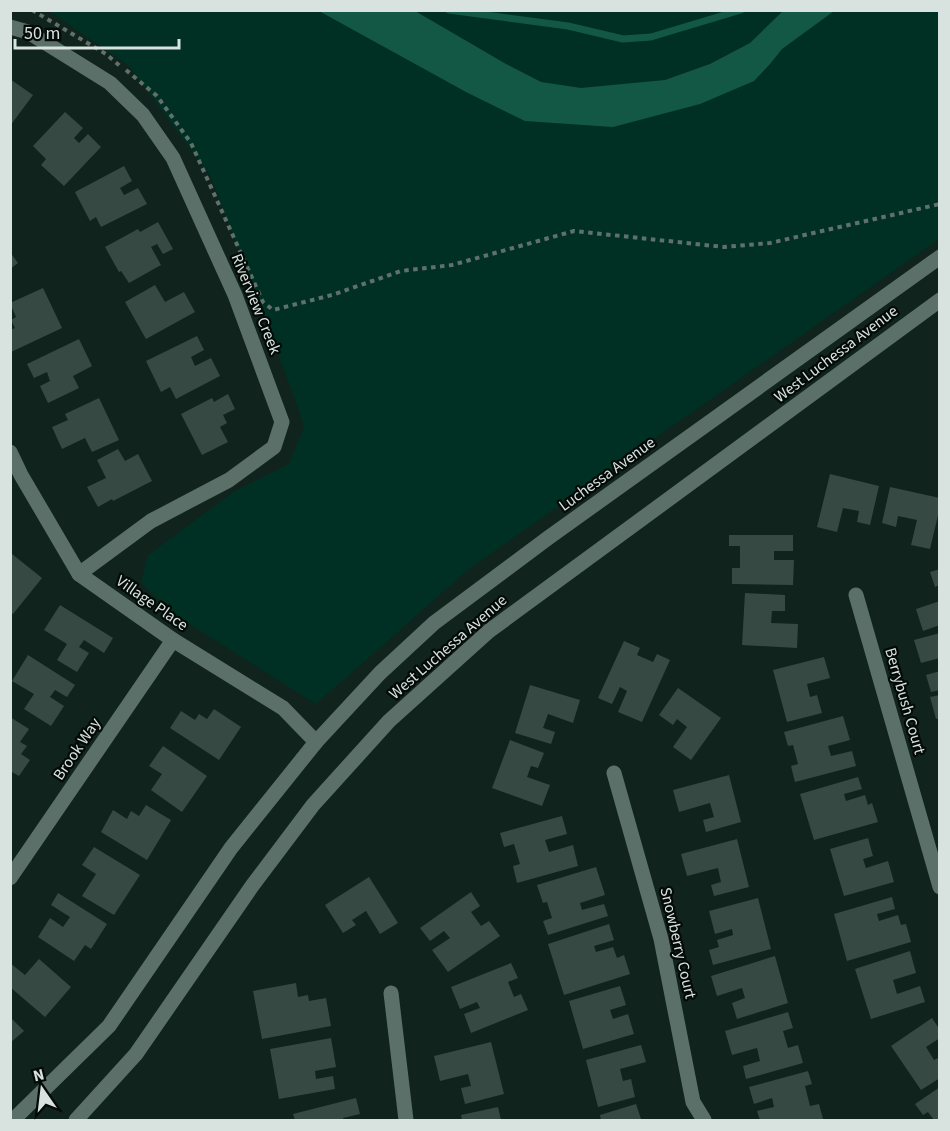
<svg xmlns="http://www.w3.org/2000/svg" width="950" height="1131" font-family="'Source Sans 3',sans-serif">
  <rect width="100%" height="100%" fill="#10231c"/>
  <!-- green -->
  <path fill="#003024" d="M49,11H939V239L469,569L316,704L172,613L141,583L148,555L235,491L289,464L304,427L296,402L211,177L129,66Z"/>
  <!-- water -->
  <path fill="#135845" d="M319,11H415L506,64L541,82L581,88L665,80L710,64L750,43L783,11H834L782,49L770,64L754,81L700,104L613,127L525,121L466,92Z"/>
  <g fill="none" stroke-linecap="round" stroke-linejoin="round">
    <!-- stream -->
    <path stroke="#135845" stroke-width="7" d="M449,10L568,26L623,39L651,37L741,10"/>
  </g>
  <!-- building -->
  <g fill="#364a43">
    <path d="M10,79L33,95L10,126Z"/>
    <path d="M65,112L83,128L74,138L79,143L88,134L101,147L64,186L41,165L46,159L33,146Z"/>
    <path d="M124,166L132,181L120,188L124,195L138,188L147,204L101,227L96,217L90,221L75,192Z"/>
    <path d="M158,222L173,249L163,254L157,244L151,247L161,265L129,283L121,271L119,272L105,247L138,229L140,232Z"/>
    <path d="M10,252L18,263L10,269Z"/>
    <path d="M155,285L165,302L184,292L195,312L146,339L125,302Z"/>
    <path d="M43,288L62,328L11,352L10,330L15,328L11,320L16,317L10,303Z"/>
    <path d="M197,336L204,350L191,357L195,366L211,358L220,376L176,399L170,387L161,392L146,361Z"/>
    <path d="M79,339L92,366L73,376L79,388L48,403L40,386L50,381L47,372L34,378L27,364Z"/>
    <path d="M228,394L235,409L223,415L227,423L220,427L228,442L202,455L181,414L212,398L214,402Z"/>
    <path d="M99,398L119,440L92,452L85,438L62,449L52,427L68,420L65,414Z"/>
    <path d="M118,449L125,461L138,454L152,481L113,501L112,499L98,507L87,487L106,478L97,460Z"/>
    <path d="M830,474L879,486L870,525L857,522L859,511L843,508L837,532L817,527Z"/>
    <path d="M890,487L940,498V507L930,549L911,545L917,520L898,516L896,527L882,523Z"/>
    <path d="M729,535H793V551H774V560H794L793,585L732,584V568H740V546H729Z"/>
    <path d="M12,554L42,578L13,614L10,612Z"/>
    <path d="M940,569V585L935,587L930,572Z"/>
    <path d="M745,593L785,595V611H772L771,623L798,624L797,648L742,645Z"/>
    <path d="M940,601V625L923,631L916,609Z"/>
    <path d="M60,605L113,638L104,653L84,640L79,647L89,653L77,672L57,660L67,644L44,630Z"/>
    <path d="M940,633V658L921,663L914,640Z"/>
    <path d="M624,641L640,648L637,655L653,662L657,654L670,660L642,722L618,712L627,691L620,687L612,704L598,698Z"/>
    <path d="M28,655L75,685L67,697L55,690L50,697L64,706L51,726L24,709L34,694L12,681Z"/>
    <path d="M824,657L830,678L807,684L810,697L817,695L822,713L787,722L773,670Z"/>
    <path d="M940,671V690L931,692L926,675Z"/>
    <path d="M530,685L580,700L573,723L548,714L543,728L555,732L551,744L515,733Z"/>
    <path d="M678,688L721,718L691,760L673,747L687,727L677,719L673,725L659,715Z"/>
    <path d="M940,695V718L936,719L930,697Z"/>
    <path d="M214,709L241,727L219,760L170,728L181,711L195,720L199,714L207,719Z"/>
    <path d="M843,716L850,740L828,746L831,756L852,751L856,766L795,782L791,766L798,764L793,745L788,746L784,732Z"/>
    <path d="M10,717L29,729L20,742L27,746L21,754L30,760L19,776L10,771Z"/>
    <path d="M510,740L544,753L538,768L531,766L527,777L550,785L542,806L492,788Z"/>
    <path d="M163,746L207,776L182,812L151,790L162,774L149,766Z"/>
    <path d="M729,775L741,822L706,832L703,820L714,817L710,803L679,812L673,790Z"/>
    <path d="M858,777L862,789L844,794L846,801L865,795L868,805L872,803L878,822L814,840L800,794Z"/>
    <path d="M146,805L171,820L147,860L101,832L113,810L127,819L131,811L139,816Z"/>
    <path d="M562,816L567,834L545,840L549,852L573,845L578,866L517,883L513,866L520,864L514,844L504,847L500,833Z"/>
    <path d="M868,838L873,856L863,859L866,868L888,861L894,882L844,896L830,849Z"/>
    <path d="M737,839L749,887L714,896L711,885L721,882L718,868L687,876L681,854Z"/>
    <path d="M94,847L140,875L114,915L82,896L96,874L82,865Z"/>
    <path d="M596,867L605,895L580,903L582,910L604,904L608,916L548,935L543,921L552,918L547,902L543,903L537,885Z"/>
    <path d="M369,877L398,923L380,934L366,911L352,920L356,925L343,933L325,905Z"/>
    <path d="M471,892L480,906L471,912L481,926L489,921L500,936L448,972L432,950L450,938L444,931L430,941L420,928Z"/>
    <path d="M58,893L107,924L91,949L85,945L74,961L38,937L50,918L63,927L70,917L51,905Z"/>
    <path d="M892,897L895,909L877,914L879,921L898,915L901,925L906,924L911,942L847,961L834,914Z"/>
    <path d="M758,898L771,949L713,965L709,950L719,947L717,940L733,935L732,929L715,934L709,911Z"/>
    <path d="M609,924L614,940L594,946L596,952L613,947L617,958L624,955L630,974L564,995L548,944Z"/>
    <path d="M910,951L916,973L893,980L897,994L920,986L925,1002L871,1019L855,969Z"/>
    <path d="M775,956L788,1003L737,1019L732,1003L745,998L742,988L717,996L711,976Z"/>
    <path d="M39,959L71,987L45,1017L10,987V963L25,975Z"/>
    <path d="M511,963L518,978L508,982L514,997L521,994L528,1010L471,1033L464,1014L480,1008L477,1002L460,1009L451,987Z"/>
    <path d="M296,983L298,997L308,995L309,1001L326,998L331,1026L262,1039L253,991Z"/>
    <path d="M620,986L626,1005L610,1010L613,1019L628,1014L634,1034L583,1049L569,1001Z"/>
    <path d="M788,1012L793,1028L783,1031L788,1048L798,1045L803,1063L746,1079L743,1066L760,1061L757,1048L732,1055L725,1031Z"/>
    <path d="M10,1017L24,1031L10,1043Z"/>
    <path d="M932,1018L940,1030V1038L926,1047L934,1060L940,1057V1078L921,1090L891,1046Z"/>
    <path d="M331,1038L336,1067L315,1071L316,1079L333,1076L335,1089L279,1099L270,1049Z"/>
    <path d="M491,1042L504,1094L465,1104L461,1088L471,1086L468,1074L440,1081L434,1056Z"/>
    <path d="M641,1045L646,1062L620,1069L623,1081L631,1079L635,1097L598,1107L586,1060Z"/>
    <path d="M808,1071L812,1084L805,1086L810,1106L819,1104L823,1119L760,1120L757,1111L774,1107L772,1098L754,1104L749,1087Z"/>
    <path d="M940,1087V1120H934L928,1112L923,1115L915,1104Z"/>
    <path d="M356,1098L360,1114L343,1118L344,1120H295L293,1114Z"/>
    <path d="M636,1104L641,1119L601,1120L600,1115Z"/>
    <path d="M498,1107L501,1120H462L461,1115Z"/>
  </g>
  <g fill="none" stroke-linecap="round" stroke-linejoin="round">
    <!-- path -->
    <g stroke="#60706a" stroke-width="4" stroke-dasharray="4.5 4.5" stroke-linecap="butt">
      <path d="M32,10L106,54L120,66"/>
      <path d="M126,70L157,96L191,143L263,302L273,310L332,295L401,271L452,265L574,231L724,247L770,243L940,204"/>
    </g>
    <!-- minor -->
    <g stroke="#5b7068" stroke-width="15">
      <path d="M10,27L28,32L110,83L143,115L173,158L235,295L282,422L274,447L229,480L151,521L79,574"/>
      <path d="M10,452L21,475L79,574L173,640L283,708L316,742"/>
      <path d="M856,595L940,887"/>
      <path d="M614,773L661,939L693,1102L704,1120"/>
      <path d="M10,878L173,640"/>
      <path d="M391,993L406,1120"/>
    </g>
    <!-- tertiary -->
    <g stroke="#5b7068" stroke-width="15">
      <path d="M13,1120L109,1026L231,848L316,742L380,673L434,623L548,538L940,257"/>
      <path d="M76,1120L136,1054L252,886L313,805L389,721L489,631L940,300"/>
    </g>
  </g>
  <g text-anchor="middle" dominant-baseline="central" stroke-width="4.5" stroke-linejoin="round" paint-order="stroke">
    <!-- street labels -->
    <g font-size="16" fill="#d8e3df" stroke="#040a07">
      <text transform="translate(256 304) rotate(68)">Riverview Creek</text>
      <text transform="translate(836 354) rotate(-37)">West Luchessa Avenue</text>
      <text transform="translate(607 474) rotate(-36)">Luchessa Avenue</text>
      <text transform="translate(152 603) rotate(35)">Village Place</text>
      <text transform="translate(448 647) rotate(-41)">West Luchessa Avenue</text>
      <text transform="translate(905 701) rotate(74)">Berrybush Court</text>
      <text transform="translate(77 749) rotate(-56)">Brook Way</text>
      <text transform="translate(678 943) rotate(77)">Snowberry Court</text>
    </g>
  </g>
  <!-- border -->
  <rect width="950" height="1131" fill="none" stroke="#d8e3df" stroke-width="24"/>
  <!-- north arrow -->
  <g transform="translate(42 1089) rotate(346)" stroke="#040a07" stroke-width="4.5" paint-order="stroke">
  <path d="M0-4.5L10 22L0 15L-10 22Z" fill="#d8e3df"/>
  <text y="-9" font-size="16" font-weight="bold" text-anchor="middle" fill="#d8e3df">N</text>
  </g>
  <!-- scale -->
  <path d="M15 39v9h164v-9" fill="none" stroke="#d8e3df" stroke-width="3"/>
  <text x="24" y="39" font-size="18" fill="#d8e3df" stroke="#040a07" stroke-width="4.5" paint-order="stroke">50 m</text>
</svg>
